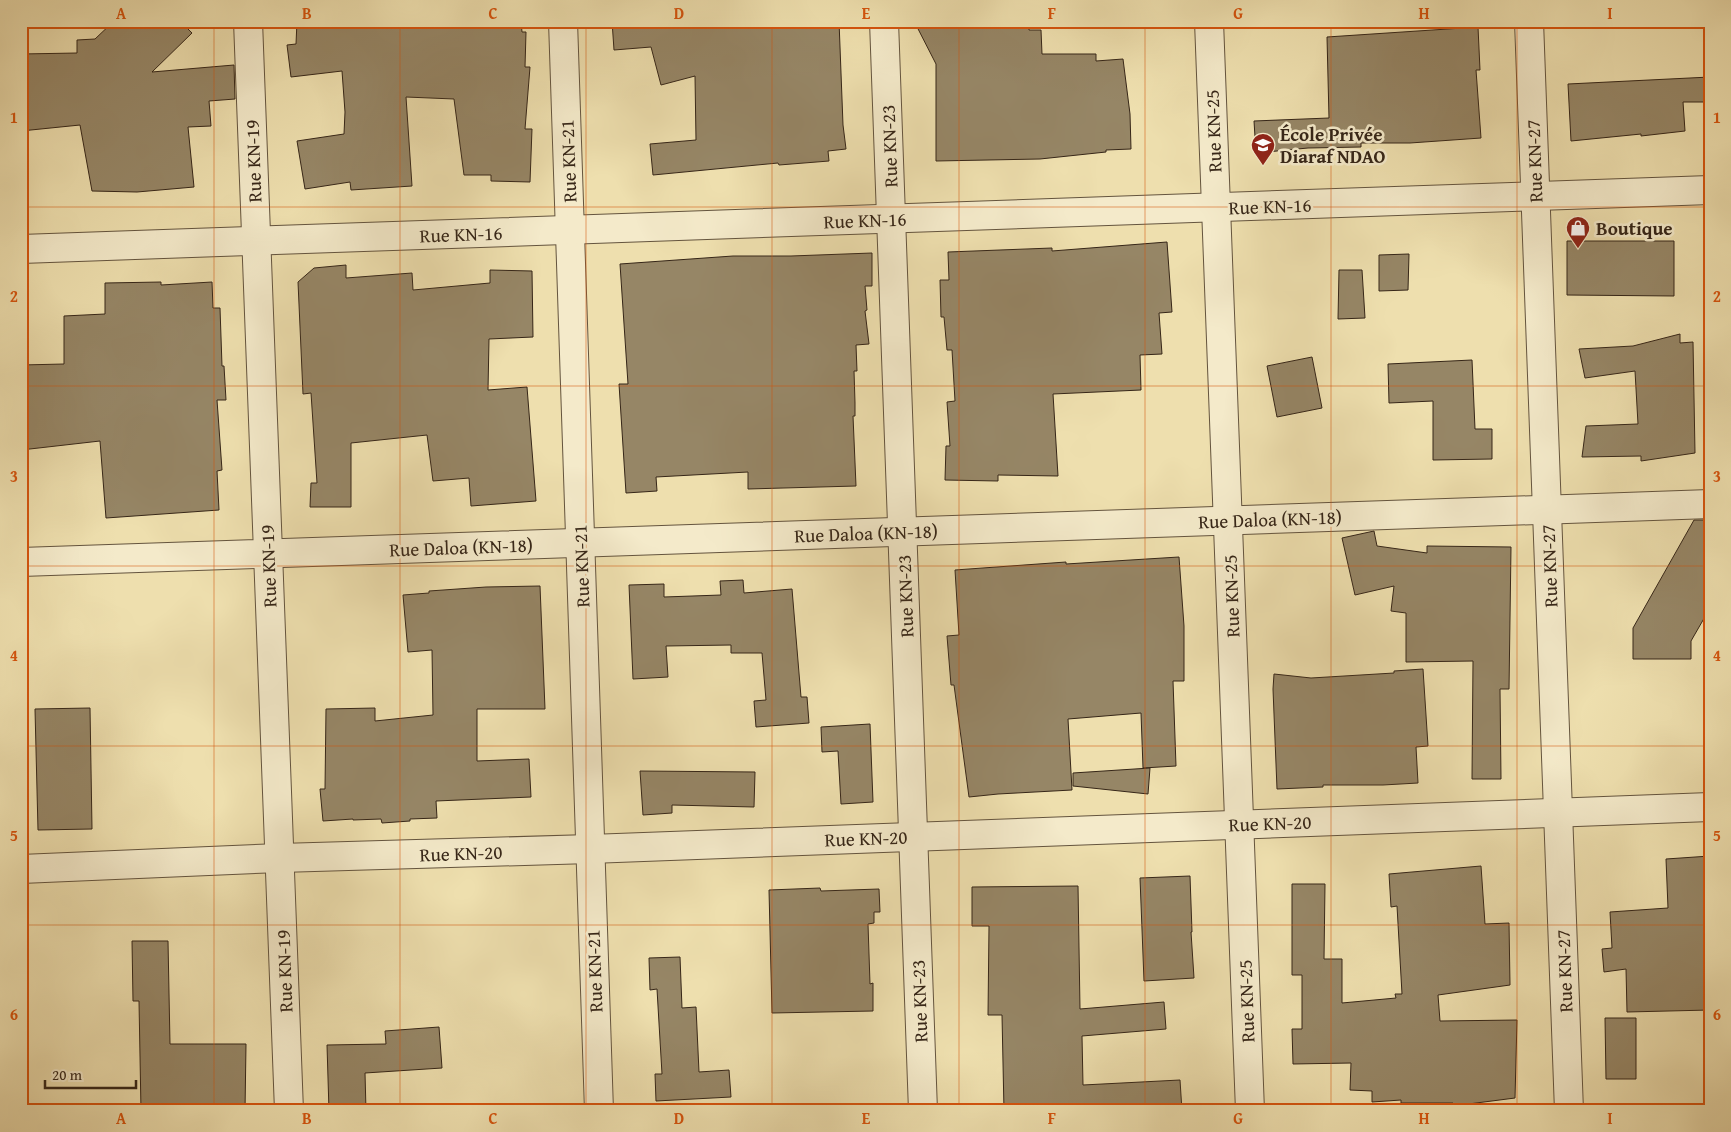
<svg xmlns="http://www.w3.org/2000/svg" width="1731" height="1132" font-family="'Gentium Book Plus',serif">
  <rect width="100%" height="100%" fill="#eedfae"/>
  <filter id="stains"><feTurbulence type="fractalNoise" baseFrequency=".004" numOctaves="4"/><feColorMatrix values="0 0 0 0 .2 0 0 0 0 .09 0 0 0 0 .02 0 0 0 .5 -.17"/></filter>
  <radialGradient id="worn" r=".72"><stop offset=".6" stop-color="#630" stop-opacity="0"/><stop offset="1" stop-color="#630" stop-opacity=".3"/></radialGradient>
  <!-- building -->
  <g fill="#968666" stroke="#362618">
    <path d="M114,21H180L192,33L152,72L234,65L235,99L209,101L211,126L188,127L194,187L137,192L92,191L80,125L21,131V54L77,53V40L95,39Z"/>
    <path d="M297,21H521L522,32H526L525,67H530L525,129H532L530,182L491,181V175H464L454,99L406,97L412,186L351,190L350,182L305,189L297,141L344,134L345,112L342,71L291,77L287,45L296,44Z"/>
    <path d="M612,21H717L718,24L764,21H839L843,125L846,149L828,151L829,161L779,165L778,163L653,175L650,144L696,140L695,76L661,85L651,47L614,50Z"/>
    <path d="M914,21H1029V30H1041L1042,54H1096V61L1123,59L1130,114L1131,149L1106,150V152L1040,159L936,161V64Z"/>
    <path d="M1478,27L1480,70H1476L1481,138L1410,143H1361V147L1308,148L1256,153L1254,121L1329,118L1327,37Z"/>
    <path d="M1710,77V102H1683L1685,131L1641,136V134L1571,141L1568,84Z"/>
    <path d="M1567,241H1674V296L1567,295Z"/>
    <path d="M1167,242L1172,312L1159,313L1162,354L1140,355L1141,390L1053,394L1058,476L998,475V481L945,480L946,446H950L947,402L955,401L952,350H947L944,317H941L940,280H949L948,252L1052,248V251Z"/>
    <path d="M872,253V286H865L867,310L865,311L869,344L856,345L857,371H854L855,403V416H853L856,486L748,489V472L656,477L657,491L626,493L619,384H628L620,264L733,256H791Z"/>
    <path d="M1409,254L1408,290L1379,291V255Z"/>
    <path d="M346,265V278L412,273L413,290L490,283V270L532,271L533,337L489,339L488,390L527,387L536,501L471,506L469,478L433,481L427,435L351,443V507H310L311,483H317L311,393L303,394L298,282L314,268Z"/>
    <path d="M1339,270H1362L1365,318L1338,319Z"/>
    <path d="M161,282V285L212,282L213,308H220L222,366H224L226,400H217L222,470L217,471L219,510L106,518L100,441L21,450V365L64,364V316L105,314V283Z"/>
    <path d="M1680,334V343L1693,342L1695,453L1641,461V456L1582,457L1586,426L1638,424L1635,371L1585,378L1579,349L1633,346Z"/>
    <path d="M1312,357L1322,408L1277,417L1267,366Z"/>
    <path d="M1472,360L1475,429H1492V459L1433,460V401L1389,403L1388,364Z"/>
    <path d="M1694,520H1710V608L1691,641V659H1633V628Z"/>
    <path d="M1374,531L1377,546L1427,553V546L1511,547L1509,689H1500L1501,779H1472L1473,661L1406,662V613L1391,611L1394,586L1355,595L1342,538Z"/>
    <path d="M1179,557L1184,626V681H1173L1176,766L1143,768L1141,713L1068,719L1072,790L998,794L969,797L954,685H951L947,636L959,635L955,570L1066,562V564Z"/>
    <path d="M743,580L744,593L792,589L801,697H807L809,723L756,727L754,701L766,700L762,653H731V645L666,646L668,677L633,679L629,585L664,584V597L721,595L720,581Z"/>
    <path d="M540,586L545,709H477V761L529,759L531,797L436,801L437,818L410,819V821L382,823L381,819L353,820V819L323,821L320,789H325L326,709L375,708V721L433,715L432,650L408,652L403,595L429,593V591L486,587Z"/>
    <path d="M1423,669L1428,746L1416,747L1418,783L1383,785H1323V787L1277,789L1273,689L1274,674L1311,678L1394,673V671Z"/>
    <path d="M90,708L92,829L38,830L35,709Z"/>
    <path d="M870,724L873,802L841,804L838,751L822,752L821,727Z"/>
    <path d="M1150,768L1148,794L1073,786V773Z"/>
    <path d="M640,771L755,772L754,807L672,805V813L643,815Z"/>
    <path d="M1710,856V929H1706L1708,981H1710V1010L1627,1012L1626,969L1604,972L1602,949L1612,948L1610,912L1668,908L1666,859Z"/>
    <path d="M1481,866L1485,924L1509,923L1510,985L1438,995L1440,1021L1517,1020L1515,1098L1453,1106V1103H1401V1100L1372,1102V1091L1350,1090L1351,1063L1293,1064L1292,1029H1302V975H1292V884H1325L1324,959H1342V1003L1396,998L1395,994H1402L1397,906L1391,907L1389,874Z"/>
    <path d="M1190,876L1192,932H1191L1194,978L1144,981L1140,878Z"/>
    <path d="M1078,886L1080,1009L1164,1002L1166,1029L1082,1036L1083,1085L1180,1080L1182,1111H1088V1109L1004,1111L1002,1015H988L989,926H972V887Z"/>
    <path d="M820,888L821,891L879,889L880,912H874V923L868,924L870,984L873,983V1011L772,1013L769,890Z"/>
    <path d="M132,941H168L170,1044H246L245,1111H141L139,1001H133Z"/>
    <path d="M680,957L682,1008L696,1007L699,1072L729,1070L731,1097L656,1101L655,1074H662L657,989L650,990L649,958Z"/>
    <path d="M1605,1018H1636V1079H1606Z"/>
    <path d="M439,1027L442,1068L365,1073L366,1111H329L327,1045L386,1044L385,1031Z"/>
  </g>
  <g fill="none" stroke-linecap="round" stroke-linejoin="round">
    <!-- minor casing -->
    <g stroke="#64543e" stroke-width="30">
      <g id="minor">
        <path d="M248,21L289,1111"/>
        <path d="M563,21L599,1111"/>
        <path d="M884,21L923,1111"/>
        <path d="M1209,21L1250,1111"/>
        <path d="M1529,21L1569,1111"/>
        <path d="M21,249L1710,190"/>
        <path d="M21,562L1710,504"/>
        <path d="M21,869L280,858L590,849L1710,807"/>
      </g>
    </g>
    <!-- minor -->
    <use href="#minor" stroke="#f4eaca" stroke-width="28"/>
  </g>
  <!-- grid -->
  <path fill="none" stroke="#d6540d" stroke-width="1" stroke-opacity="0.55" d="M214,21V1111M400,21V1111M586,21V1111M772,21V1111M959,21V1111M1145,21V1111M1331,21V1111M1517,21V1111M21,207H1710M21,386H1710M21,566H1710M21,746H1710M21,925H1710"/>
  <!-- icons -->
  <defs>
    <g id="university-pin" transform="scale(1.25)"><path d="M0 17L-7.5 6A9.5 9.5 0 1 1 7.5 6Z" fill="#8f2418" stroke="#f4eaca"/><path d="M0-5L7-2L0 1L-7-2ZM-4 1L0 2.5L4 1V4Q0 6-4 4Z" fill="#fff"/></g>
    <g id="shop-pin" transform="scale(1.25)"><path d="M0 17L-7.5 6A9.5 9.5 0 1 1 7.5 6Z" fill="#8f2418" stroke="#f4eaca"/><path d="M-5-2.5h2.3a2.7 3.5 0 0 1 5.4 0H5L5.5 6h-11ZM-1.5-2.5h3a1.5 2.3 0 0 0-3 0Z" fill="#fff"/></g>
  </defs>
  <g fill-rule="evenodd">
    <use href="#university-pin" x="1263" y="145"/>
    <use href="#shop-pin" x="1578" y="228"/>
  </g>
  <g text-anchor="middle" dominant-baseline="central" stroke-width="5" stroke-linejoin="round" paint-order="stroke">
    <!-- street labels -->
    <g font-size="19" fill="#362618" stroke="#f4eaca">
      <text transform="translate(1213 131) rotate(-92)">Rue KN-25</text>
      <text transform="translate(889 146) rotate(-92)">Rue KN-23</text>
      <text transform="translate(253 161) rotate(-92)">Rue KN-19</text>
      <text transform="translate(568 161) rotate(-92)">Rue KN-21</text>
      <text transform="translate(1534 161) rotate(-92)">Rue KN-27</text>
      <text transform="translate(1270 206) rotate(-2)">Rue KN-16</text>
      <text transform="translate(865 220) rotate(-2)">Rue KN-16</text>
      <text transform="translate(461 234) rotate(-2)">Rue KN-16</text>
      <text transform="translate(1270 519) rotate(-2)">Rue Daloa (KN-18)</text>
      <text transform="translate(866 533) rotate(-2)">Rue Daloa (KN-18)</text>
      <text transform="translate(461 547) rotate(-2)">Rue Daloa (KN-18)</text>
      <text transform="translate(268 566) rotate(-92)">Rue KN-19</text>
      <text transform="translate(581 566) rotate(-92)">Rue KN-21</text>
      <text transform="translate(1549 566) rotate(-92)">Rue KN-27</text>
      <text transform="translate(905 596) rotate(-92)">Rue KN-23</text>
      <text transform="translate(1231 596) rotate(-92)">Rue KN-25</text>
      <text transform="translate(1270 823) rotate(-2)">Rue KN-20</text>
      <text transform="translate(866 838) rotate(-2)">Rue KN-20</text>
      <text transform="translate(461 853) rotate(-2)">Rue KN-20</text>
      <text transform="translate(284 971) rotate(-92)">Rue KN-19</text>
      <text transform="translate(594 971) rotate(-92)">Rue KN-21</text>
      <text transform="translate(1564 971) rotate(-92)">Rue KN-27</text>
      <text transform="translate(919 1001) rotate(-92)">Rue KN-23</text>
      <text transform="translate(1246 1001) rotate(-92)">Rue KN-25</text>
    </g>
    <!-- poi labels -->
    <g font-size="19" font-weight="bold" fill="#362618" stroke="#f4eaca" text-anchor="start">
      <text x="1280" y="134">École Privée<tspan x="1280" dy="22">Diaraf NDAO</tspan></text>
      <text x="1596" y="228">Boutique</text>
    </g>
  </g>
  <!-- margin -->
  <rect width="1731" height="1132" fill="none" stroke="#eedfae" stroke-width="55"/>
  <!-- scale -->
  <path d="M45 1080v8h91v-8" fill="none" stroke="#362618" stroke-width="2.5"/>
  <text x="52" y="1080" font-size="15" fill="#362618" stroke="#f4eaca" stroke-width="4" paint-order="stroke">20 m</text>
  <rect x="28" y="28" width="1676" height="1076" fill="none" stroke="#d6540d" stroke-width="2"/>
  <g font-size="16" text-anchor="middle" font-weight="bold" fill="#d6540d">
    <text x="121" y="19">A</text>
    <text x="307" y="19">B</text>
    <text x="493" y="19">C</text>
    <text x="679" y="19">D</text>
    <text x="866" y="19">E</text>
    <text x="1052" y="19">F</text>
    <text x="1238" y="19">G</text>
    <text x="1424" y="19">H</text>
    <text x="1610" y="19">I</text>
    <text x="14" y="123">1</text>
    <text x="1717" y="123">1</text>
    <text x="14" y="302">2</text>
    <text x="1717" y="302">2</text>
    <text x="14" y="482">3</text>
    <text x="1717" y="482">3</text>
    <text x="14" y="661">4</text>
    <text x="1717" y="661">4</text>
    <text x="14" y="841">5</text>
    <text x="1717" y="841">5</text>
    <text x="14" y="1020">6</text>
    <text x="1717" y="1020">6</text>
    <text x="121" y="1124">A</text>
    <text x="307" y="1124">B</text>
    <text x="493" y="1124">C</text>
    <text x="679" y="1124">D</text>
    <text x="866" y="1124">E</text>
    <text x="1052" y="1124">F</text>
    <text x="1238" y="1124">G</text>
    <text x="1424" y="1124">H</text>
    <text x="1610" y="1124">I</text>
  </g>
  <rect width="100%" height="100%" filter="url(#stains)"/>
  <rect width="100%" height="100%" fill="url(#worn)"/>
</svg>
